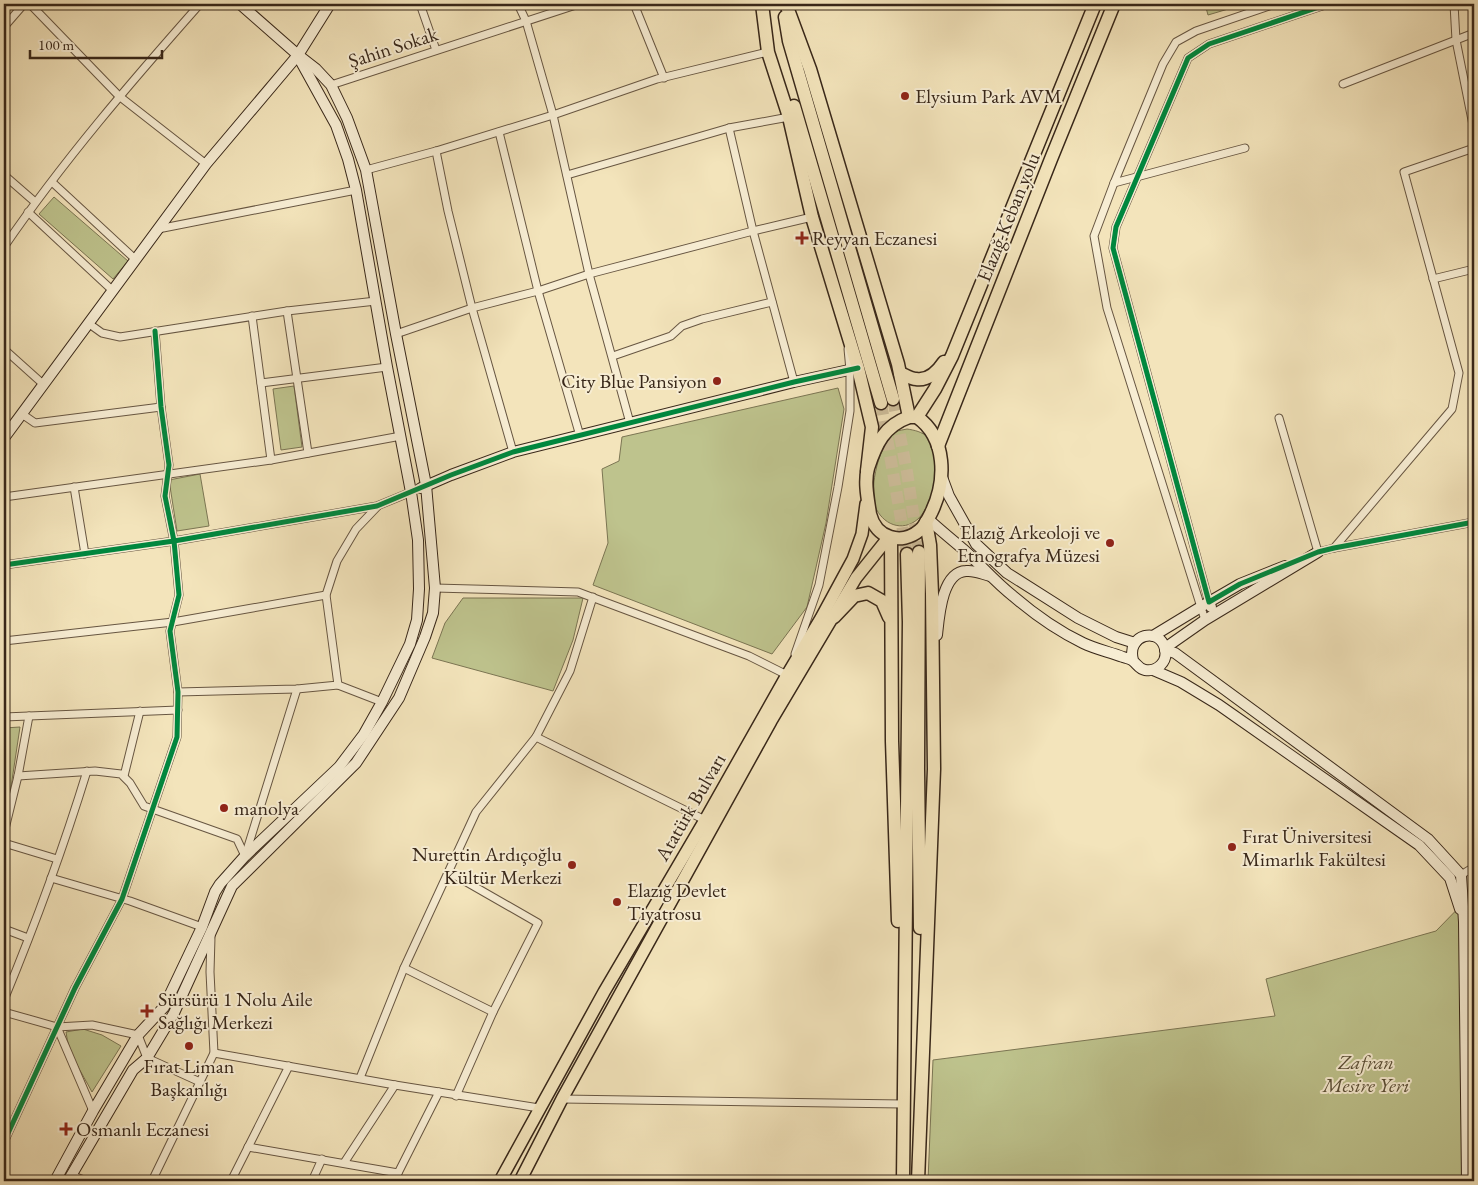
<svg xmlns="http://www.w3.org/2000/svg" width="1478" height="1185" font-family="'EB Garamond',serif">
  <rect width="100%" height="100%" fill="#f3e4bb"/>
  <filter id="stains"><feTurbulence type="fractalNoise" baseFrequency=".004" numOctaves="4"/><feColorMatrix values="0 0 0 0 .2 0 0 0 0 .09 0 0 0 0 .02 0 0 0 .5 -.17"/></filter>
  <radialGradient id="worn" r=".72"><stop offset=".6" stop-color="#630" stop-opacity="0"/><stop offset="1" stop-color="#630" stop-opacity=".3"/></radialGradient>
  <!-- green -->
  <g fill="#bec38d" stroke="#7b7553">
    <path d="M1205,4H1245L1208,15Z"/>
    <path d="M54,197L128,261L113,279L39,214Z"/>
    <path d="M294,386L302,447L281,450L273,389Z"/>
    <path d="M838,388L844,409L826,523L807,607L772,654L593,585L608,543L602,469L619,461L622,437Z"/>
    <path d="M907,429C914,430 923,432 927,437C944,456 935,503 918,519C902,533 882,524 875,506C869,489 879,441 896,432C899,430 903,430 907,429Z"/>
    <path d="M200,474L209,526L177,531L169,480Z"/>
    <path d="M463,598H583L573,640L553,691L432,658L445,623Z"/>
    <path d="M20,727L5,827L4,829V728Z"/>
    <path d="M1474,892V1181H928L933,1060L1275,1016L1266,979L1436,931Z"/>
    <path d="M83,1029L102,1035L121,1046L92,1092C82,1073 68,1053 66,1032Z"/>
  </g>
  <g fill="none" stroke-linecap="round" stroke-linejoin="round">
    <!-- highway-tunnel -->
    <g stroke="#cebe9b" stroke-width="12" stroke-dasharray="12 6" stroke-linecap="butt">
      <path d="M893,399L907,472L919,552"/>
      <path d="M881,403L907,554"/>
    </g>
    <!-- street casing -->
    <g stroke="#675642" stroke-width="9">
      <g id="street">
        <path d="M30,4L119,96L206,164"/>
        <path d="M420,4L436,50"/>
        <path d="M518,4L526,21L553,115L589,274L630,423"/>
        <path d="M634,4L664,78"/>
        <path d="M1454,4L1456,40L1474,130"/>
        <path d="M4,27L24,4"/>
        <path d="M1343,84L1474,33"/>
        <path d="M331,85L579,4"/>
        <path d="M729,128L753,231L794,382"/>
        <path d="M499,132L538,291L580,436"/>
        <path d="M436,151L448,211L472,308L513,452"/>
        <path d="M366,170L436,151L553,115L657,79L768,52"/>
        <path d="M4,175L35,202"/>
        <path d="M567,175L729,128L789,117"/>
        <path d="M52,182L135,259"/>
        <path d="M1114,183L1245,148"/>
        <path d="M28,212L112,290"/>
        <path d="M158,229L356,190"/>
        <path d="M4,247C63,161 131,82 200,4"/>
        <path d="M1433,279L1474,269"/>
        <path d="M287,311L308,453"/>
        <path d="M252,316L271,460"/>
        <path d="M88,323L102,333L120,337L287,311L376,301"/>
        <path d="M396,334L472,308L538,291L589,274L753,231L812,217"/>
        <path d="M4,349L43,384"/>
        <path d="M613,356L671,336L682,326L702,319L772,302"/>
        <path d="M261,383L387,367"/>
        <path d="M22,414L35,423L161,407"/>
        <path d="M1279,418L1318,552L1334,548L1474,522"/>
        <path d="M74,487L85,554"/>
        <path d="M4,497L271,460L401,436"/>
        <path d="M1334,548L1452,409L1459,373L1404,172L1474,148"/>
        <path d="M4,565L174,541L377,506L411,492"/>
        <path d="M435,588L578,592L749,656L787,675V673"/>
        <path d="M1209,602L1113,248L1116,227L1188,58L1209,44L1328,4"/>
        <path d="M1205,620L1107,308L1094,236L1114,183L1163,64L1176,42L1196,31L1275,4"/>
        <path d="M4,641L173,622L326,595"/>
        <path d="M795,654L819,585L838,487L850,411V370L848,349"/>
        <path d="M338,685L382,702"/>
        <path d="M178,692L297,689L338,685L326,595L337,561L356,529L377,507"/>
        <path d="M4,717L178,710"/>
        <path d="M536,737L705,820"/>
        <path d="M18,776L95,771L121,774L130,783L144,806L237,839L245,856"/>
        <path d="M124,776L140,711"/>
        <path d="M4,833L18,776L29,716"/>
        <path d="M4,843L57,859"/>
        <path d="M246,853L297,689"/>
        <path d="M449,872L538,923L493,1012L456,1096"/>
        <path d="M1461,875L1474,867"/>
        <path d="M51,878L130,901L202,927"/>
        <path d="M4,929L28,938"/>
        <path d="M404,968L493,1012"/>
        <path d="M4,1000C35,925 63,849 87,771"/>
        <path d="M4,1012L57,1027L92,1025L138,1035L147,1058L200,1082"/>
        <path d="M57,1027L93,1111"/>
        <path d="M214,1053L395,1085L539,1108"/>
        <path d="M360,1078L404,968L476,812L536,737L570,671L593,597"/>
        <path d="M562,1099L903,1104"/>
        <path d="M4,1142L75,988L122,899L177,737L178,692L170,631L179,595L174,541L165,496L169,465L161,407L155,331"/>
        <path d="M248,1147L398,1173"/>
        <path d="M344,1163L395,1085"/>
        <path d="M71,1175L86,1181"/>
        <path d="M152,1181L214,1053L210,972L211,937"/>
        <path d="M231,1181L289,1066"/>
        <path d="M312,1181L322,1159"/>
        <path d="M394,1181L439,1092"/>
      </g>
    </g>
    <!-- secondary casing -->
    <g stroke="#382719" stroke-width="12">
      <g id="secondary">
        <path d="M4,438L206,164L298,55L330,4"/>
        <path d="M942,477L949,496L976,544L1007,573L1078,618L1116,637L1135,643"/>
        <path d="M421,488L451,475L513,452L794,382L858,368"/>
        <path d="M928,519C939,529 951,539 963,549C980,564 995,582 1013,596C1034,614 1058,631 1083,643C1095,649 1110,652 1123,657C1126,658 1131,659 1133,661C1137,664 1139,669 1145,670C1157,672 1168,662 1165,649C1160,626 1126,634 1133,660"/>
        <path d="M1209,602L1240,584L1285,566"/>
        <path d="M937,635C939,616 942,572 966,571C975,570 982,574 990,576"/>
        <path d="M1153,636L1209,602L1211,607"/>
        <path d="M1165,648L1205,620L1318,552"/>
        <path d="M1165,650L1175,653L1428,839L1461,875L1464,922L1467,1181"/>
        <path d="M1153,670L1181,682L1219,705L1419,845L1450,878L1460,909"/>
        <path d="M55,1181L93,1111L138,1035L164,1007L202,927L215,892L220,884L245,856L339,767L364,734L382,702L410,644L417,620L419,589L418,540L411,492L387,367L356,190L348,159L336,125L299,58"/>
        <path d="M68,1181L133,1070L147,1058L174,1013L232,886L356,763L399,698L425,637L433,613L435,588L426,485L396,334L366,170L347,118L331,85L316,69L298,55L240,4"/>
      </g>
    </g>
    <!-- primary casing -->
    <g stroke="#382719" stroke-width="14">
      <g id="primary">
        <path d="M500,1181L604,992L705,820L787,675L821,618L853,559L862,534L866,504"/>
        <path d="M520,1181L562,1099L771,721L856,578L888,538"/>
      </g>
    </g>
    <!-- highway casing -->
    <g stroke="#382719" stroke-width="15">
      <g id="highway">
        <path d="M762,4L768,52L789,117L812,217L858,368L872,427L867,471"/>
        <path d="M786,4L810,69L898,364L909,417"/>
        <path d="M785,17L789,41L893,399"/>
        <path d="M794,106L881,403"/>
        <path d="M900,373C905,375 911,379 916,379C928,381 938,371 944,362"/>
        <path d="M909,417H917C947,438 946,481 932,511C929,517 925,526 920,530C901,546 876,538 870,514C868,500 864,482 868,468C876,444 884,426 909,417Z"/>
        <path d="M917,417L935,389L952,356L1095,4"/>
        <path d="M938,446L1051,159L1114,4"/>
        <path d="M891,538L892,741L898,921"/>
        <path d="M919,552L918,769L920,928"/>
        <path d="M834,617L854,596L868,593L882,601L889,617"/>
        <path d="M903,1181L909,622L907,554"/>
        <path d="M918,1181L934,769L932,594L930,545L926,522"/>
      </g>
    </g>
    <!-- street -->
    <use href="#street" stroke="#f7edd3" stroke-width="7"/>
    <!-- secondary -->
    <use href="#secondary" stroke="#f7edd3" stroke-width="10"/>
    <!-- primary -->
    <use href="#primary" stroke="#f3e4bb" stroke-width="11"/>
    <!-- highway -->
    <use href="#highway" stroke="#f3e4bb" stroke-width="12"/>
    <!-- cycleway casing -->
    <g stroke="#f7edd3" stroke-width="8">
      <g id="cycleway">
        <path d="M1328,4L1209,44L1188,58L1116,227L1113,248L1209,602L1240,584L1318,552L1334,548L1474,522"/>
        <path d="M4,565L174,541L377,506L451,475L513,452L794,382L858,368"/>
        <path d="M4,1142L75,988L122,899L177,737L178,692L170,631L179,595L174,541L165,496L169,465L161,407L155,331"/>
      </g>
    </g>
    <!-- cycleway -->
    <use href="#cycleway" stroke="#00873e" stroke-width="5"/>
  </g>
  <!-- markers -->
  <g fill="#8f2418" stroke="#f7edd3" stroke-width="2">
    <circle cx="905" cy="96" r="5"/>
    <path d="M799.5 230.5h5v5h5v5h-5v5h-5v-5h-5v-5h5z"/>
    <circle cx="717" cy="381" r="5"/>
    <circle cx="1110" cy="543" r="5"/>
    <circle cx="224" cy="808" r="5"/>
    <circle cx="1232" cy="847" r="5"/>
    <circle cx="572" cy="865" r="5"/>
    <circle cx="617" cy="902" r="5"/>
    <path d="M144.5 1003.5h5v5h5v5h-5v5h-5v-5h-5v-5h5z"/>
    <circle cx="189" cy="1046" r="5"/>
    <path d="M63.5 1121.5h5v5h5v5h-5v5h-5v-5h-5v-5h5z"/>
  </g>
  <g text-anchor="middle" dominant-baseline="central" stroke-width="4" stroke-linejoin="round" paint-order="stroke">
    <!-- street labels -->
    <g font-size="20" fill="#382719" stroke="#f7edd3">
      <text transform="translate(393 47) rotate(-18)">Şahin Sokak</text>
      <text transform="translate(1008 217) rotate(-68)">Elazığ-Keban yolu</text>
      <text transform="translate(690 807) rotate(-60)">Atatürk Bulvarı</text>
    </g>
    <!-- poi labels -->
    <g font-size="20" fill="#382719" stroke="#f7edd3" text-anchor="start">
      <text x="915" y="96">Elysium Park AVM</text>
      <text x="812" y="238">Reyyan Eczanesi</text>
      <text x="707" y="381" text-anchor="end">City Blue Pansiyon</text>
      <text x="1100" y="532" text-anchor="end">Elazığ Arkeoloji ve<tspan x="1100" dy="23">Etnografya Müzesi</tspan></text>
      <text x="234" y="808">manolya</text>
      <text x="1242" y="836">Fırat Üniversitesi<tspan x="1242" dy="23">Mimarlık Fakültesi</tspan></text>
      <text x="562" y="854" text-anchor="end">Nurettin Ardıçoğlu<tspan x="562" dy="23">Kültür Merkezi</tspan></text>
      <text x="627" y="890">Elazığ Devlet<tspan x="627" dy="23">Tiyatrosu</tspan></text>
      <text x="158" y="999">Sürsürü 1 Nolu Aile<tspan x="158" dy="23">Sağlığı Merkezi</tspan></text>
      <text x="189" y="1066" text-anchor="middle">Fırat Liman<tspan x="189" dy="23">Başkanlığı</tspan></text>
      <text x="76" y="1129">Osmanlı Eczanesi</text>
    </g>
    <!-- park labels -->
    <g font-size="20" font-style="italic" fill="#5a4e36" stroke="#f7edd3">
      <text x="1366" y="1062">Zafran<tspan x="1366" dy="23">Mesire Yeri</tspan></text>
    </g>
  </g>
  <!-- margin -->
  <rect width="1478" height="1185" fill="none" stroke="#f3e4bb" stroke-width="20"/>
  <rect x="5" y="5" width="1468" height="1175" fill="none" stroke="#382719" stroke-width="2.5"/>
  <rect x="10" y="10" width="1458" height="1165" fill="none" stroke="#382719"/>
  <!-- scale -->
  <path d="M30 50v8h132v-8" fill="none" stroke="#382719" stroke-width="2.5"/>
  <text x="38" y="50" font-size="15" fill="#382719" stroke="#f7edd3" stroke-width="4" paint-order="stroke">100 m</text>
  <rect width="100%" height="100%" filter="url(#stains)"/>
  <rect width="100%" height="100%" fill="url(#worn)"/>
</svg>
